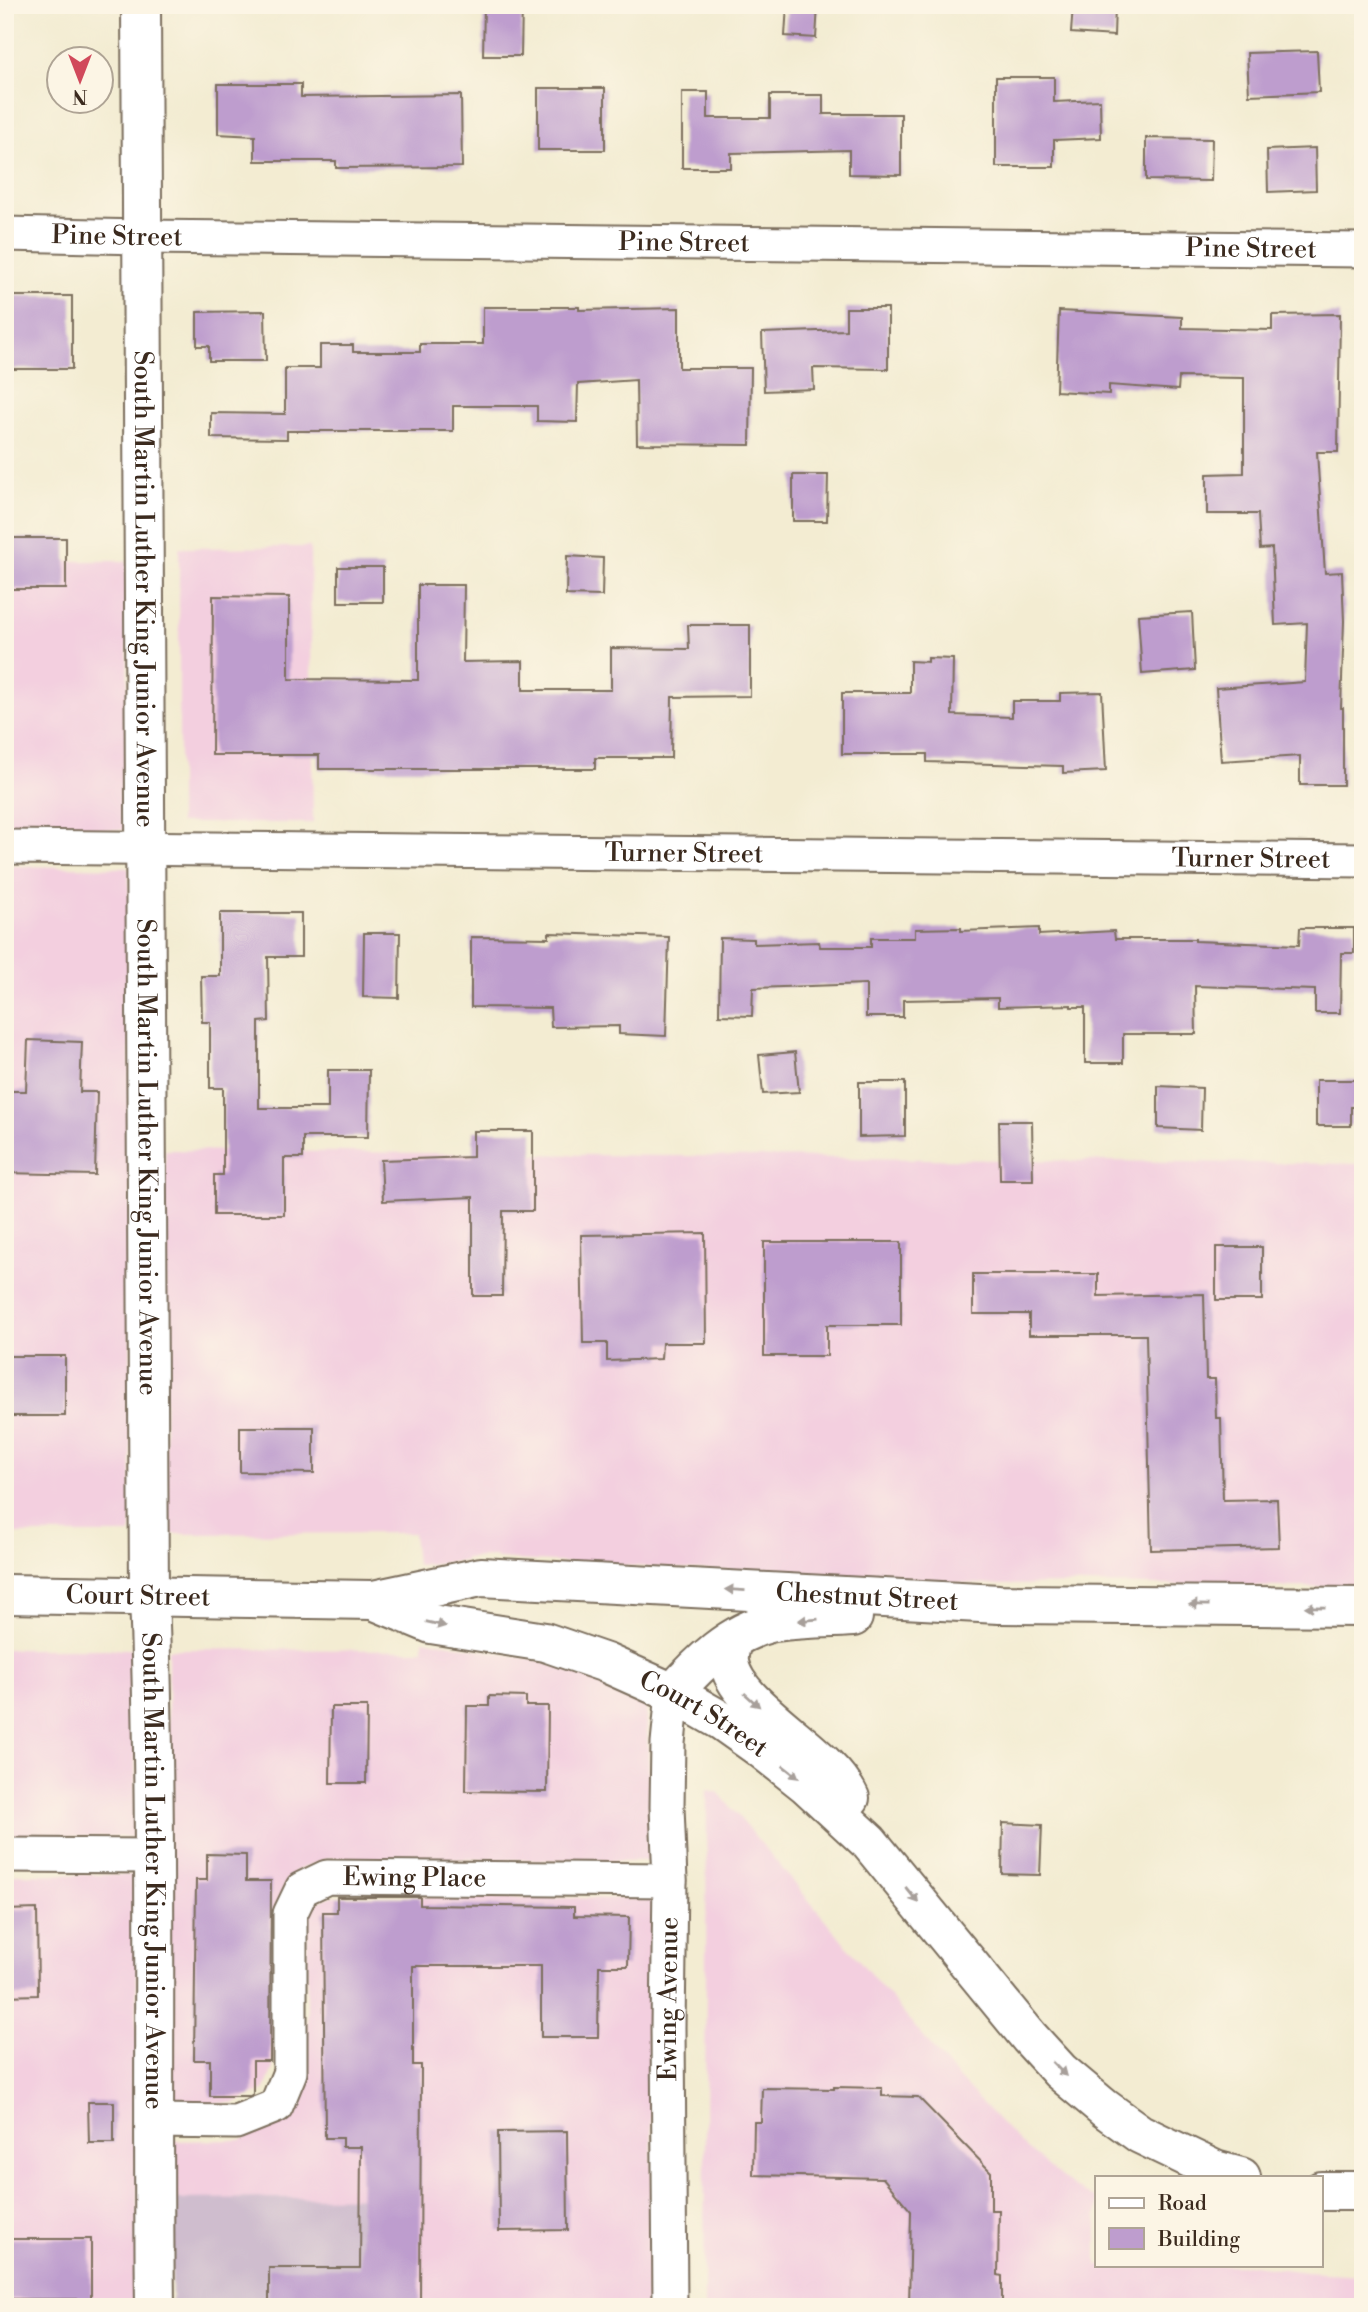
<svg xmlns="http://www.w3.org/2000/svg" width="1368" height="2312" font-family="'Libre Bodoni',serif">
  <rect width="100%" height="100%" fill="#fcf5e5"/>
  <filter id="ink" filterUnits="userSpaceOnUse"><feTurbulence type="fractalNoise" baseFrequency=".0143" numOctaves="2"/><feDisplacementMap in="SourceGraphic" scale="14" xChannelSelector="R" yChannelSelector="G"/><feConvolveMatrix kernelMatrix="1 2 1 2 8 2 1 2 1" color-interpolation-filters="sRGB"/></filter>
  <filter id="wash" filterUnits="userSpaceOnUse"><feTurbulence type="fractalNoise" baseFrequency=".00686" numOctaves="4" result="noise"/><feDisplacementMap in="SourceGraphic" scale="28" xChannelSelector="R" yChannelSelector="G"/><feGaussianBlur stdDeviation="1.57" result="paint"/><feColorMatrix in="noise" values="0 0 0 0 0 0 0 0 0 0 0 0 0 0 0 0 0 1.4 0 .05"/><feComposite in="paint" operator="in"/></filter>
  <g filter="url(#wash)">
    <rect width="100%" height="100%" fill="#f3ecd2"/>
    <!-- built -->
    <g fill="#f3cfdf">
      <path d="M310,547L313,823H179V548Z"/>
      <path d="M5,561H127L128,830L5,828Z"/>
      <path d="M5,866L129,868L131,1534H5Z"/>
      <path d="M165,1150L1363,1164V1588L1080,1584L998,1585L496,1559V1557L465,1558V1561L416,1565L413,1533L165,1534Z"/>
      <path d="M423,1639L542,1661L600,1681L646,1701L653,1861L327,1858L296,1871L287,1880L273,1914V2068L264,2091L233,2103H169L168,1649L423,1650Z"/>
      <path d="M5,1649H134L136,1837L5,1836Z"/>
      <path d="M707,1790L718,1792L957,2077L1022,2145L1074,2187L1097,2200V2265H1254L1306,2272L1363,2275V2307H704Z"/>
      <path d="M5,1874L136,1875L138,2307H5Z"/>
      <path d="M331,1896L653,1899L651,2046L653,2307H407L171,2199L170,2141L241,2140L291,2114L307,2072V1919L314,1904Z"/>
    </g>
    <!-- industrial -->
    <path fill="#cfbdce" d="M417,2197L407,2307H172L171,2199Z"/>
    <g id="blocks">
      <!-- building -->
      <g fill="#be9dce">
        <path d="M484,5H522L521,56H483Z"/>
        <path d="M787,5H818L816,38L785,36Z"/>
        <path d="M1073,5H1115L1114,36L1071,33Z"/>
        <path d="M1317,51L1319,92L1249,95L1247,53Z"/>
        <path d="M996,77H1054V102L1100,100L1101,138L1054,140V167H996Z"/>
        <path d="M218,84H301V97L461,95L462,167L336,168V161H255V136L218,134Z"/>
        <rect x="538" y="88" width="67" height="62"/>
        <path d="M682,92H708V118H770V95H823V114H901V175L849,174V150L731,153V168H682Z"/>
        <path d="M1146,138L1212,139L1211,181L1146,180Z"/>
        <path d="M1315,148L1316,190L1268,192L1267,150Z"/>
        <rect x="5" y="296" width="67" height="73"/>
        <path d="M483,307H579V310L679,308V368H751L750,445L637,444L636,380L578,384L577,422L537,421V406H453V431H287V439L211,438V413L285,414V368H320V345H353V352H420V344H483Z"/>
        <path d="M846,308H888V369L813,368L814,389L764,391L762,333L846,330Z"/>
        <path d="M265,311L266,361H209V346H197V312Z"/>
        <path d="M1059,311L1182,317V328L1272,330V315L1340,314L1338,452H1317L1325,573L1342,572L1344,621L1341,708H1343V785H1300V756L1221,761L1216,688L1305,682L1307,623L1275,625L1272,548L1260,549L1258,514H1207V474L1244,473V378L1179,377L1178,390L1109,385V394L1056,391Z"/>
        <path d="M793,475H828L827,521H793Z"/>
        <rect x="5" y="538" width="61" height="51"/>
        <path d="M567,556L603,558L602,596L566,595Z"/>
        <rect x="338" y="567" width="45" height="35"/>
        <path d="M418,585H464L463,662L523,661V690H611V648L689,649L688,625H750V696L672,697L671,758H595V769H319V755H212L213,596L289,597V679L418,680Z"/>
        <path d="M1192,612L1195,670L1142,674L1138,615Z"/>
        <path d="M928,658L953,659L952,715L1012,717V701H1060V693L1102,692L1106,771L1063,773V766L927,762V754H842V693H910V661L928,662Z"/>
        <path d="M220,913H301V957H268L269,1021L259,1022V1108H328V1070H369L368,1137H303V1158H284V1215H214V1175H223V1088H210V1022H202L201,976H220Z"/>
        <path d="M961,928V931L1039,928V935L1114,931L1115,939H1195V941L1299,945L1300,928H1354V953H1341L1340,1013H1315V990L1195,986L1196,1034H1123V1063H1085V1007H1071V1005L998,1007V998L903,1000V1017H866V984L753,988L752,1016L719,1015L720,938L754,939V944L819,942L820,947H871V938H915V929Z"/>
        <path d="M364,933H400L399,998L363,997Z"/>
        <path d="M549,933L669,937L666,1036L619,1034V1026L551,1027L550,1008L471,1007V937L549,938Z"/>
        <path d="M28,1040L82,1042L80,1092H97L95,1175L5,1173V1091H26Z"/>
        <path d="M795,1052L799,1092L763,1094L759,1055Z"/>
        <path d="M1316,1080H1358L1357,1107H1351V1126H1316Z"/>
        <path d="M859,1082H905V1136L859,1137Z"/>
        <path d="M1158,1086L1202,1088L1201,1130L1158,1128Z"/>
        <path d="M999,1121H1032L1033,1180H1000Z"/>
        <path d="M473,1131H533V1211H503L502,1296H473V1197L383,1201L381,1160L473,1157Z"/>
        <path d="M705,1233L706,1343H662L661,1359L607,1361V1343H583L581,1235Z"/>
        <path d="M764,1242H901V1325H827V1356H764Z"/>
        <rect x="1216" y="1247" width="46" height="53"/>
        <path d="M973,1274H1098V1296L1204,1294L1206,1379H1215L1216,1418H1221L1223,1500L1277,1499L1279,1547L1151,1550L1146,1335H1029V1314H973Z"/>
        <rect x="5" y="1356" width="60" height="60"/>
        <path d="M240,1427H314V1473L240,1472Z"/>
        <path d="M489,1696L526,1697V1706H548L547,1792L466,1791L467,1706H489Z"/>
        <path d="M331,1707H367L366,1783H330Z"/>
        <path d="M1003,1823L1042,1825L1040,1875L1002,1874Z"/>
        <path d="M207,1854L246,1855V1881H271L270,2061H253V2094L250,2096H210V2060H194L196,1880H207Z"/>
        <path d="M337,1897H420V1905L574,1907V1916L629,1917L628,1966H599L598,2037H541V1966H413V2065H421L420,2307H269V2268H360L361,2147H342V2138H325L323,1912H337Z"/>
        <path d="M37,1909L38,1995L5,1996V1910Z"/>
        <path d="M834,2087L882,2088V2096L918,2097L991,2172V2210H999L998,2275L1002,2276V2307H909L911,2211L883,2178L753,2175L754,2122H761L762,2088L834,2089Z"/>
        <path d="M88,2102H114V2143H89Z"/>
        <path d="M567,2131L568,2230L499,2231L498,2132Z"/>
        <rect x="5" y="2239" width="86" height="60"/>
      </g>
    </g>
  </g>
  <g filter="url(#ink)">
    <use href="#blocks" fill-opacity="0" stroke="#7b6e5d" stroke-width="2"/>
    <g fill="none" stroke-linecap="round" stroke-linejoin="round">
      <!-- street casing -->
      <g stroke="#7b6e5d" stroke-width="37">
        <g id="street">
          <path id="s1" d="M5,234L142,237L1363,250"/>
          <path id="s2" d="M5,847L1363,860"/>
          <path d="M5,1855L153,1856"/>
          <path id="s3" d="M153,2121L236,2122L276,2106L290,2072V1914L302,1889L327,1877L670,1880"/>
          <path id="s4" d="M670,2307L668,2027L670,1880L667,1807L668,1743L673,1693"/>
        </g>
      </g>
      <!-- secondary casing -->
      <g stroke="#7b6e5d" stroke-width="42">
        <g id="secondary">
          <path id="s5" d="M141,5L149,1596C158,1833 152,2070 155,2307"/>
        </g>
      </g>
      <!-- primary casing -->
      <g stroke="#7b6e5d" stroke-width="42">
        <g id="primary">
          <path id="s6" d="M5,1594L373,1600L431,1624L545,1642L606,1663L673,1693L722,1721L763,1750L806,1784L869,1842L1029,2037L1060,2071L1104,2108L1140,2134L1215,2170L1241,2177"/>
          <path id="s7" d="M373,1600L481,1577L999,1604L1363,1607"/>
          <path d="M732,1640C731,1646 728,1655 729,1662C735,1707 829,1751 850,1798"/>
          <path d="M673,1693C698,1664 731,1632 770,1623C796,1618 826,1619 853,1617"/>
          <path d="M1321,2191H1363"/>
        </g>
      </g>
      <!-- street -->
      <use href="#street" stroke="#fff" stroke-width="33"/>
      <!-- secondary -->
      <use href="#secondary" stroke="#fff" stroke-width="38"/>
      <!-- primary -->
      <use href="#primary" stroke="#fff" stroke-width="38"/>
    </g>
    <!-- one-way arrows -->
    <defs><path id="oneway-solid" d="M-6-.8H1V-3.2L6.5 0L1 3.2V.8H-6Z" transform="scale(1.75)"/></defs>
    <g fill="#a79f9a">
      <use href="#oneway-solid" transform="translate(735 1590) rotate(-177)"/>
      <use href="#oneway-solid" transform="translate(1199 1605) rotate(-179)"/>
      <use href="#oneway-solid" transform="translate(1315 1607) rotate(-179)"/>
      <use href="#oneway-solid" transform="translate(808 1620) rotate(175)"/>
      <use href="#oneway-solid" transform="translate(436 1624) rotate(13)"/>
      <use href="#oneway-solid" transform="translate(752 1700) rotate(42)"/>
      <use href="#oneway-solid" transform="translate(791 1772) rotate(38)"/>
      <use href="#oneway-solid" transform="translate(912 1895) rotate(51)"/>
      <use href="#oneway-solid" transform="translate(1059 2069) rotate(45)"/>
    </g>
  </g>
  <g text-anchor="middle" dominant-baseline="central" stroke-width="5" stroke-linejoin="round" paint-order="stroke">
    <!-- street labels -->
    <g font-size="26" fill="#3b2a1e" stroke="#fcf5e5">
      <text stroke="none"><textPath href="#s1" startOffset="112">Pine Street</textPath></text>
      <text stroke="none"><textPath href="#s1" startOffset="679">Pine Street</textPath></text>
      <text stroke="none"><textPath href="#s1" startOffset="1246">Pine Street</textPath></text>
      <text stroke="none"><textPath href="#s5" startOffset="584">South Martin Luther King Junior Avenue</textPath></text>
      <text stroke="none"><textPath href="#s2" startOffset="679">Turner Street</textPath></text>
      <text stroke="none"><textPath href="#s2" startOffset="1246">Turner Street</textPath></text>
      <text stroke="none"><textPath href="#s5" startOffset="1152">South Martin Luther King Junior Avenue</textPath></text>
      <text stroke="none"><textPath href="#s6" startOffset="133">Court Street</textPath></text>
      <text stroke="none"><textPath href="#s7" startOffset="497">Chestnut Street</textPath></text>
      <text stroke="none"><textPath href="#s6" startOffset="721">Court Street</textPath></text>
      <text stroke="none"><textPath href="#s5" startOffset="1866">South Martin Luther King Junior Avenue</textPath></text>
      <text stroke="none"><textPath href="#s3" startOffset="464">Ewing Place</textPath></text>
      <text stroke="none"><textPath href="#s4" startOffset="308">Ewing Avenue</textPath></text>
    </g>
  </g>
  <!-- margin -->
  <rect width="1368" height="2312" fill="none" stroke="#fcf5e5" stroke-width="28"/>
  <!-- legend -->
  <rect x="1095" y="2176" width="228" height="91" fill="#fcf5e5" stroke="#afa495" stroke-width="2"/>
  <rect x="1109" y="2198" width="35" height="10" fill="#ffffff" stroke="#afa495" stroke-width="2"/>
  <text x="1158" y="2210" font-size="21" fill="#3b2a1e">Road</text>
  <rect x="1109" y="2228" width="35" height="21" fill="#be9dce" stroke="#afa495" stroke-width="2"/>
  <text x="1158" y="2246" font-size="21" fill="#3b2a1e">Building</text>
  <!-- north arrow -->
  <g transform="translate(80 80) rotate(180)"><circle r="33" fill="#fcf5e5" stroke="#afa495" stroke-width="2"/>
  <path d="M0-5L12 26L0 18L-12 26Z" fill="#d1495b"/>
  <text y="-10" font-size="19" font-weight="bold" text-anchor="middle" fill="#3b2a1e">N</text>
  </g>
</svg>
